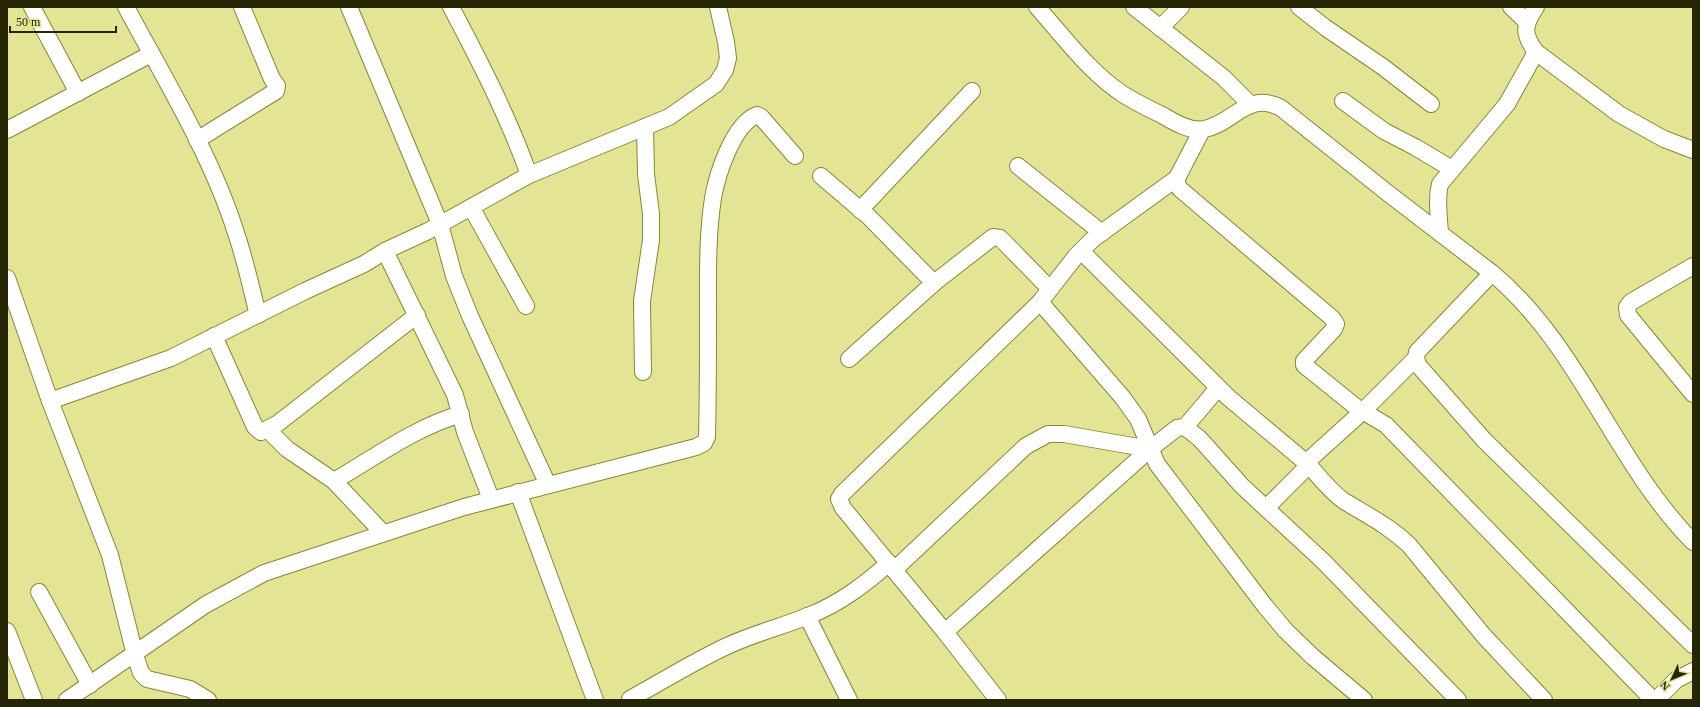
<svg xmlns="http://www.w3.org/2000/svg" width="1700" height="707" font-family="Georgia,serif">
  <rect width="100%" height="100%" fill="#e3e494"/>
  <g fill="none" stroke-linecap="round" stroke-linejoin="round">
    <!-- street casing -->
    <g stroke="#878738" stroke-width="18">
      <g id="street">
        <path d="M32,7L78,93"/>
        <path d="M126,7C164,78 212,156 236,233C245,259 251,287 258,315"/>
        <path d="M349,7L440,224L454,276L470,316L548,485"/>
        <path d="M451,7C480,62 508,116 529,175"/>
        <path d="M1037,7C1064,37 1090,73 1124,95C1136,102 1149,109 1162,115C1174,122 1190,132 1204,129C1233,124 1248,90 1281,108L1389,194L1492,273C1580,346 1614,462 1693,542"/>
        <path d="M1134,7L1224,78L1251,105"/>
        <path d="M1299,7L1326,28L1383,67L1431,104"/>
        <path d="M1511,7L1527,22"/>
        <path d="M1536,7C1523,26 1523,34 1536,52L1619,114L1664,139L1693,150"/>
        <path d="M1160,28L1181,7"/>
        <path d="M1343,101L1384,131L1415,147L1452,169"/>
        <path d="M7,130L151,54"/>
        <path d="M1202,130L1177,178V184L1180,189L1332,318L1336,324L1334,329L1304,361V365L1356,407L1386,425L1653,700"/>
        <path d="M197,140L276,91L277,86L272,79L242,7"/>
        <path d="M1018,166L1102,233"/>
        <path d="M821,176L869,217L934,283"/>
        <path d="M471,207L526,306"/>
        <path d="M860,210L972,91"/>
        <path d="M1440,233C1439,216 1436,200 1440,184L1507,104L1536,52"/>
        <path d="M385,251L455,395L465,432L491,499"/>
        <path d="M1081,251L1229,398L1309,465L1266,508"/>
        <path d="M1693,266L1631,302L1627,307L1628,315L1693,394"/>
        <path d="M1492,273L1417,352L1416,358L1418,365L1484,440L1693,645"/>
        <path d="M7,278L50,401L110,555L135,655L141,673L147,679L190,689L208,700"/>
        <path d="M1040,302L1123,398L1138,419L1157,464L1265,606L1286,631L1313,657L1364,700"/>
        <path d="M214,336L255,427L261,432L277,424L417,315"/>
        <path d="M1416,358L1363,411L1310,459L1309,465C1320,478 1331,492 1344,501C1367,515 1389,526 1409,545L1484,636L1544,700"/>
        <path d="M849,359L934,283L993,237L1000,238L1005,243L1050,289"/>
        <path d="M643,372L642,301L651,240V214L646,174L645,127"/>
        <path d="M50,401L171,358L305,291L364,264L385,251L428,231L529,175L669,117L716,84L725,70L728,58L726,42L718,7"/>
        <path d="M1185,427L1218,388"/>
        <path d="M268,430L287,449L334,481L383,533"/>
        <path d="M334,481C375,457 416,427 461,414"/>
        <path d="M518,492L595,700"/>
        <path d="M894,570L1026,446L1048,434H1064L1150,449"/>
        <path d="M39,592L90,685"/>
        <path d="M807,616L849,700"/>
        <path d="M7,631L34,700"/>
        <path d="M945,632L1150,449L1177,428L1185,427L1200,439L1242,486L1323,561L1458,700"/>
        <path d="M630,699C661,682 693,662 725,647C752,634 781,627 808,616C839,604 864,585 889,563"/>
        <path d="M67,700L205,605L264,573L464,507L696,447L704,443L707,437C708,397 708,357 708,316C708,277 707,237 713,198C717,175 733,124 757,115L761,117L795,156"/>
        <path d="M998,700L945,632L843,508L839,499L842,494L1040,302L1076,256L1093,239L1177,178"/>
        <path d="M1656,700L1676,680L1693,671"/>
      </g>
    </g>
    <!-- street -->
    <use href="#street" stroke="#fff" stroke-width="16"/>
  </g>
  <!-- border -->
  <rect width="1700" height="707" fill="none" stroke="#262504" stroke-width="16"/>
  <!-- north arrow -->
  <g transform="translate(1672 679) rotate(226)" stroke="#e3e494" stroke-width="3" paint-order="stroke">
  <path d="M0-3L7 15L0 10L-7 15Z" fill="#262504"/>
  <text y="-6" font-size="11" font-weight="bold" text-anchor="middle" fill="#262504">N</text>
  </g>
  <!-- scale -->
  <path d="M10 26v6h106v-6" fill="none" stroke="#262504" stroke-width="2"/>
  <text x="16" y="26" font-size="12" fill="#262504" stroke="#e3e494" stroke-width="3" paint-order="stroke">50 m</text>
</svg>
